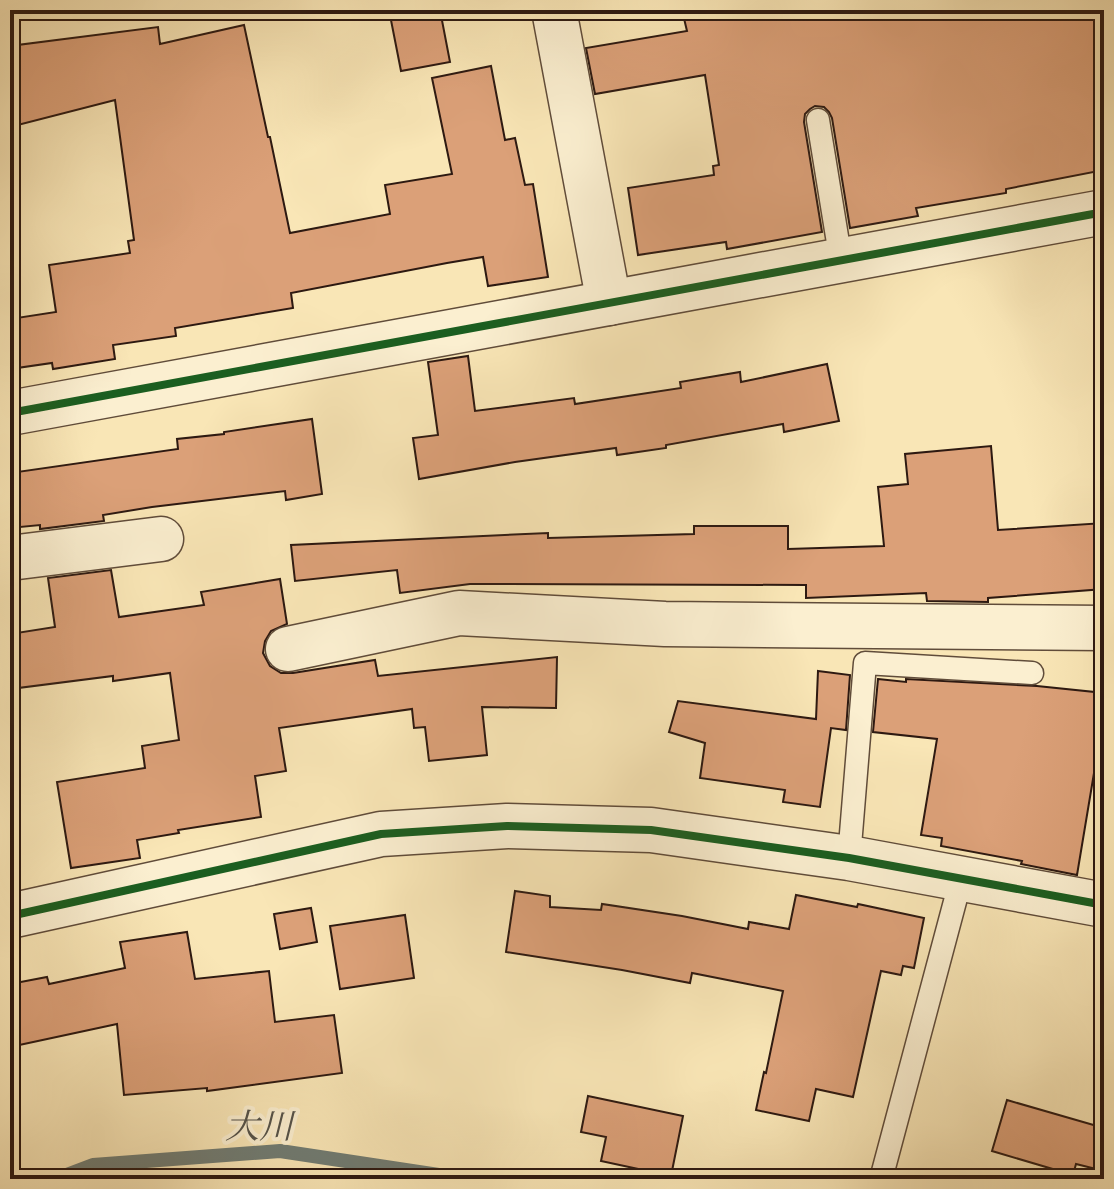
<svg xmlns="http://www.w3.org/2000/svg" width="1114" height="1189" font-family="'IM FELL Great Primer','Noto Serif JP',serif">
  <rect width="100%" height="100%" fill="#f9e6b6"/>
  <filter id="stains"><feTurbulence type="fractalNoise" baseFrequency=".0025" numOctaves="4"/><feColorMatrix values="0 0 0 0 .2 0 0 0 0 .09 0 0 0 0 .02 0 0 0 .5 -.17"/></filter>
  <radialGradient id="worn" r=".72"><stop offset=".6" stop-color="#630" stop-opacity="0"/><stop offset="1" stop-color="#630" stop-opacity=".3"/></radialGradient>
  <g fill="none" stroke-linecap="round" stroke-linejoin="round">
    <!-- stream -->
    <path stroke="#717c73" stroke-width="14" d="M56,1179L93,1165L280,1151L465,1179"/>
  </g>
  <!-- building -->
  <g fill="#dba078" stroke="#2d1911" stroke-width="2">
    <path d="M389,10H440L450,62L401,71Z"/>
    <path d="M682,10H1104V170L1006,189V193L916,208L918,216L850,228L832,118L829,112L824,107L815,106L810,109L805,114L804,122L822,232L727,249L726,242L638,255L628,188L714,175L713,166L719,165L705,75L595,94L586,48L687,31Z"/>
    <path d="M244,25L268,137H270L290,233L390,214L385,185L452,174L432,78L491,66L505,140L515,138L525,185L533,184L548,277L488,286L483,257L447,263L291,293L293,308L175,328L176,336L113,345L115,359L53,369L52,363L10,369V319L56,312L49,265L130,253L128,241L134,240L115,100L10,127V46L158,27L160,44Z"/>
    <path d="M468,356L475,411L574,398L575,404L681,388L680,382L740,372L741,382L827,364L839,421L784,432L783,424L666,445V448L617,455L616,448L515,462L419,479L413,438L438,435L428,362Z"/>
    <path d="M312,419L322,494L286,500L285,491L152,507L103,515L104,521L40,529V525L10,528V473L178,449L177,439L224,434V432Z"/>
    <path d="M991,446L998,530L1104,523V589L988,598V602L927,601L926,593L806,598V585L470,584L400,593L397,570L295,581L291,545L548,533V538L694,534V526H788V549L884,546L878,487L908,484L905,454Z"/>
    <path d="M111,570L119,617L204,605L201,592L280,579L287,624L271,631L265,641L263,653L270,666L281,673H293L375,660L378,676L557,657L556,708L482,707L487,755L429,761L425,727L414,728L412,709L279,728L286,771L255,776L261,817L178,830L179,833L137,840L140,858L71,868L57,782L145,768L142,746L179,740L170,673L113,681V676L10,689V634L55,627L48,578Z"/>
    <path d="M818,671L850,675L846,730L831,728L820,807L783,802L785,790L700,778L705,743L669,732L678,701L816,719Z"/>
    <path d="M878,679L906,682V679L1037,686L1104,693V753L1098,752L1096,773H1094L1077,875L1021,864L1022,861L941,846L942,838L921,835L937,739L873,732Z"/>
    <path d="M515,891L550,896V907L601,910L602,904L682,916L748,929L749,922L789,929L796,895L857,907L858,904L924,918L914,968L903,966L901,975L881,971L853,1097L816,1089L809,1121L756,1110L764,1072L766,1073L783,991L692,973L690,983L622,970L506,952Z"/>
    <path d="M311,908L317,942L280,949L274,914Z"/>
    <path d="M405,915L414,978L340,989L330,926Z"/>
    <path d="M187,932L195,979L269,971L275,1022L334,1015L342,1073L207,1091V1088L124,1095L117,1024L10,1047V984L47,977L49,984L125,968L120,942Z"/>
    <path d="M588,1096L683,1116L671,1176L601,1161L606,1137L581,1132Z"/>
    <path d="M1007,1100L1104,1128V1171L1076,1164L1073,1175L992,1151Z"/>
  </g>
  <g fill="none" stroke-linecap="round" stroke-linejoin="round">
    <!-- service casing -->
    <g stroke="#604c3a" stroke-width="25">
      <g id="service">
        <path d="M818,120L841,261"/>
        <path d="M849,858L865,663L1032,673"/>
        <path d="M881,1179L961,879"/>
      </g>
    </g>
    <!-- minor casing -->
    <g stroke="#604c3a" stroke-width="47">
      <g id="minor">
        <path d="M554,10L609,303"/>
        <path d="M10,413L1104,212"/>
        <path d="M10,558L161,539"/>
        <path d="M288,649L459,613L665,624L1104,628"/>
        <path d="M10,916L381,834L507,826L651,830L849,858L1104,905"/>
      </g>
    </g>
    <!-- service -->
    <use href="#service" stroke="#fbefd0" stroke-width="22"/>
    <!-- minor -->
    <use href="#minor" stroke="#fbefd0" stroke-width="44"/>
    <!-- cycleway casing -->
    <g stroke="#fbefd0" stroke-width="13">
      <g id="cycleway">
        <path d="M10,413L1104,212"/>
        <path d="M10,916L381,834L507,826L651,830L849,858L1104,905"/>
      </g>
    </g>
    <!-- cycleway -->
    <use href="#cycleway" stroke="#1b5e20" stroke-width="8"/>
  </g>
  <g text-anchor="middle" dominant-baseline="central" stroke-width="8" stroke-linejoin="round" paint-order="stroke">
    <!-- water labels -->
    <g font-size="34" font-style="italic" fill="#55534a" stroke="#fbefd0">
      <text x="259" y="1126">大川</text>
    </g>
  </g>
  <!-- margin -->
  <rect width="1114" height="1189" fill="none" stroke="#f9e6b6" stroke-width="40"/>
  <rect x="12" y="12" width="1090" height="1165" fill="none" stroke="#2d1911" stroke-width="4"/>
  <rect x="20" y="20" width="1074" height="1149" fill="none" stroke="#2d1911" stroke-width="2"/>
  <rect width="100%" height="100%" filter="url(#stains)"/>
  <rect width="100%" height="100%" fill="url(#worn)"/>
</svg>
